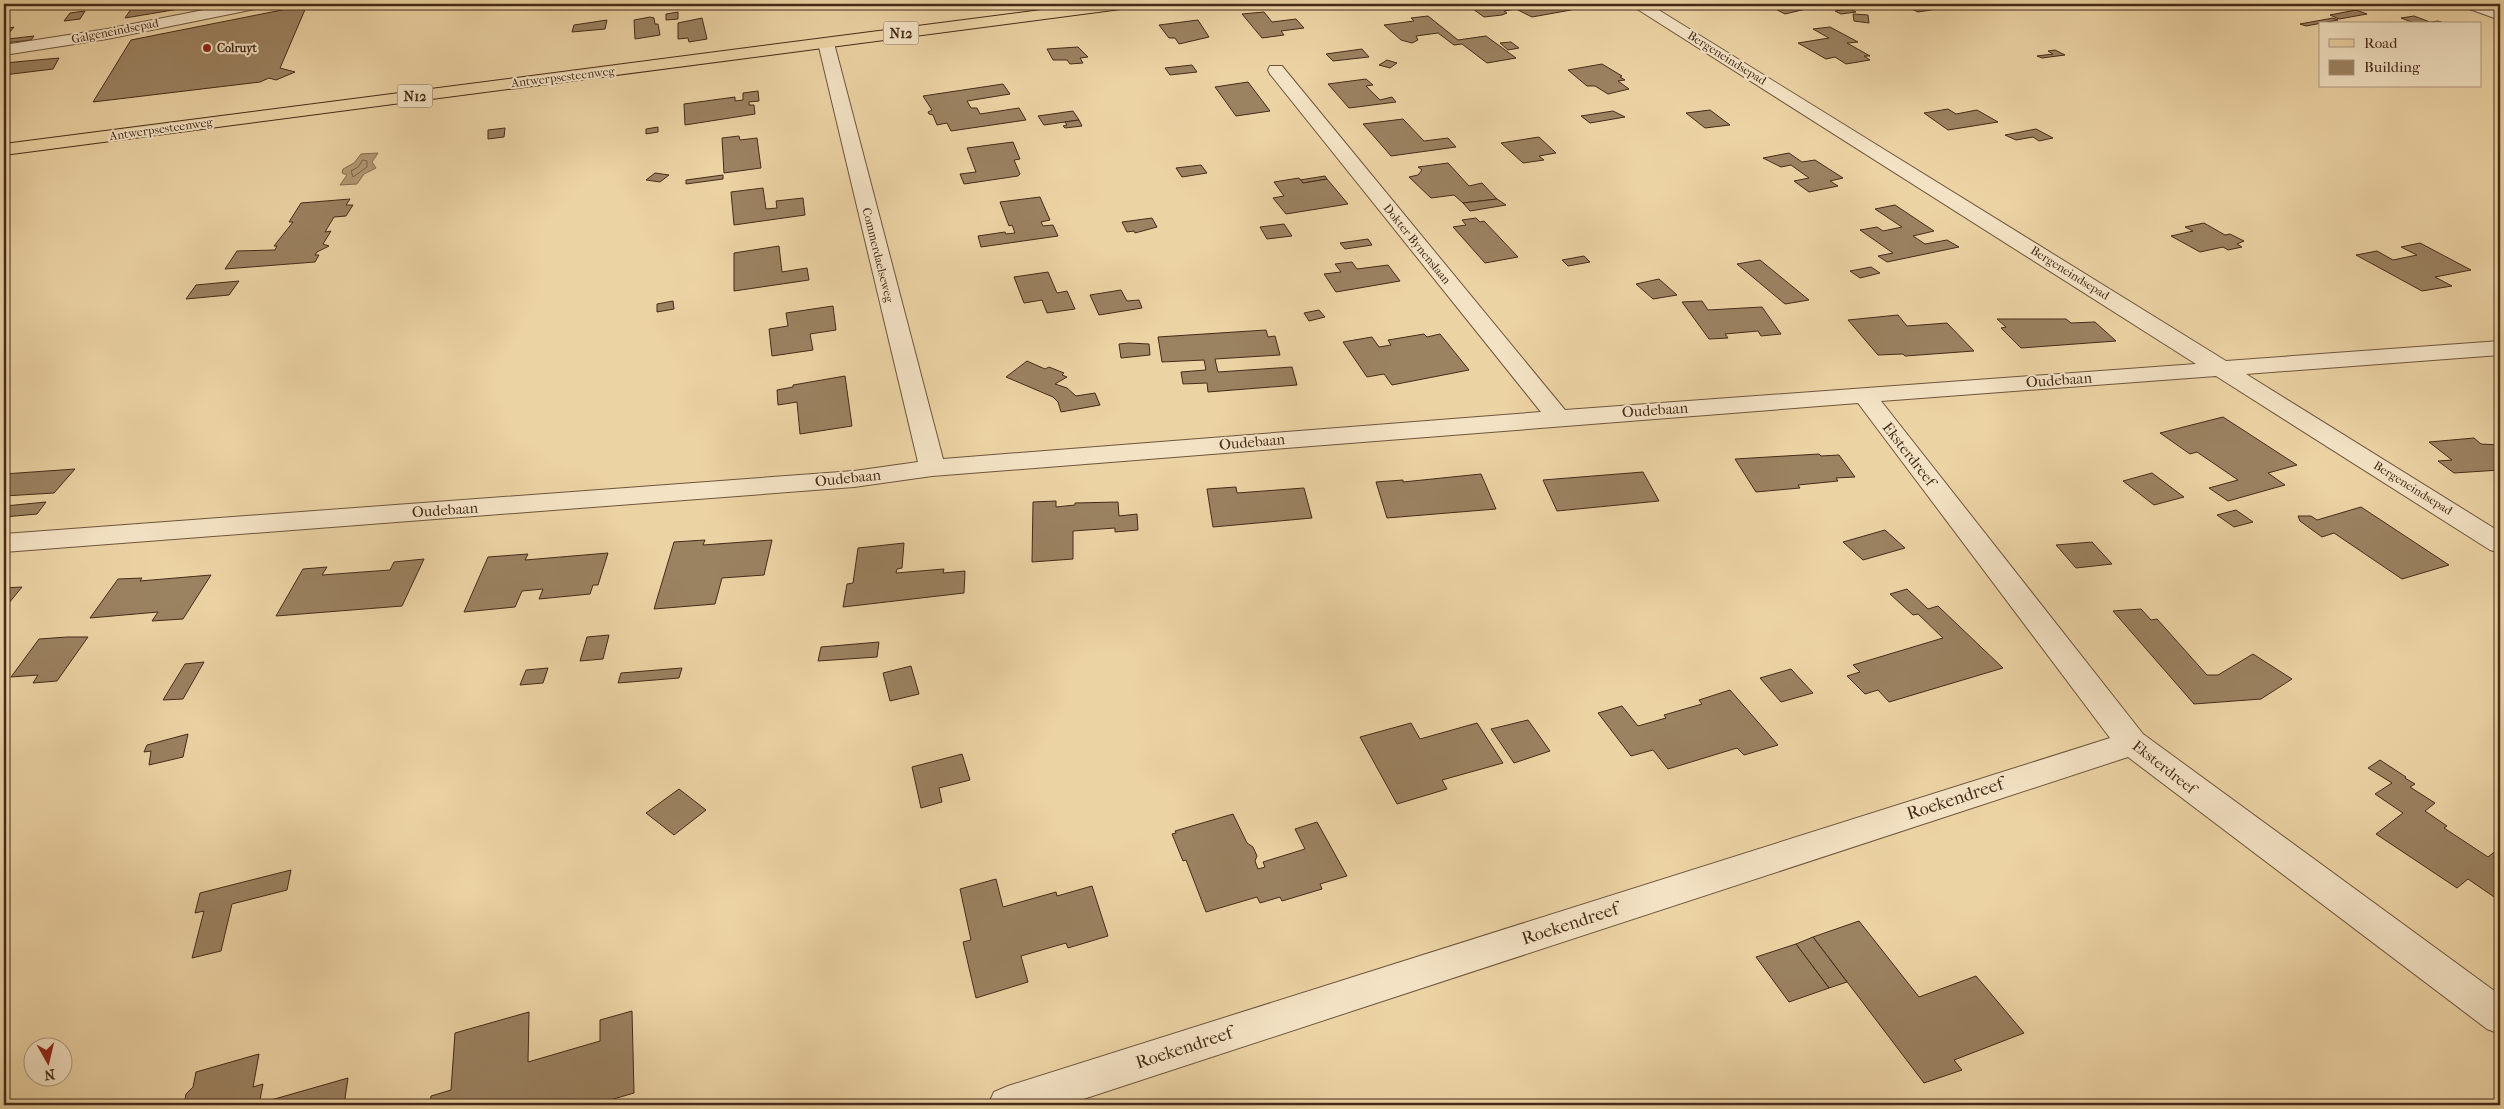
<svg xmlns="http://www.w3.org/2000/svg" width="2504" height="1109" font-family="'IM FELL French Canon',serif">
  <rect width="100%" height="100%" fill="#ecd3a4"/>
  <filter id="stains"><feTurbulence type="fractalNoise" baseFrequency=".004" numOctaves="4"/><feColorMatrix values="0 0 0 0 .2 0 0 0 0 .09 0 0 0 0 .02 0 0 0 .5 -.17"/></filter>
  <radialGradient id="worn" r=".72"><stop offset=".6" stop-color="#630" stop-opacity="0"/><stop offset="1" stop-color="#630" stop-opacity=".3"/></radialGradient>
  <!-- water -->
  <path fill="#b39a75" stroke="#876e50" d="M378,153L372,162L376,168L364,174L357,184L340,185L347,175L342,173L343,169L354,163L361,154Z"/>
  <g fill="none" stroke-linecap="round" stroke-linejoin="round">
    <!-- shore -->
    <path stroke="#7c6247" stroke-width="1" d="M363,160L367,161V167L353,177L351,171L358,167Z"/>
  </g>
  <!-- building -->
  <g fill="#9b8261" stroke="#442b19">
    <path d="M151,4V5L182,4L179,9L125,18L133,6Z"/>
    <path d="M1466,4H1573L1577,7L1571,10L1532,17L1516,9L1504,11L1507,13L1502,15L1484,17Z"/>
    <path d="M1731,4H1764L1738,8Z"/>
    <path d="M1766,4H1796L1806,9L1785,14Z"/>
    <path d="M1901,4H1946L1950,7L1918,12Z"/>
    <path d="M307,5L280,68L295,72L276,80L269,78L260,82L93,102L131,40Z"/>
    <path d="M1850,9L1856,12L1841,14L1835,11Z"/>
    <path d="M2356,10L2367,14L2339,19L2330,15Z"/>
    <path d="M85,11L80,19L64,21L70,13Z"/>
    <path d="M678,12V19L666,20V14Z"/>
    <path d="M1264,12L1272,22L1296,19L1304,28L1281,31L1284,35L1262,38L1242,14Z"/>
    <path d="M1853,14L1868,15L1869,23L1854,21Z"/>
    <path d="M1428,16L1458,40L1486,36L1516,58L1487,63L1462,44L1454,45L1438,33L1416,36L1418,40L1412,43L1401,40L1384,25L1414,21L1411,18Z"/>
    <path d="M2414,16L2430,22L2438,21L2447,24H2417L2401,18Z"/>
    <path d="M650,17L654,18L655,24H658L660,35L635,39L634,20Z"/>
    <path d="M702,18L707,39L689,42L688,38L678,39V23Z"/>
    <path d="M2333,18L2338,20L2306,26L2300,24Z"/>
    <path d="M607,20L605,29L572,32L574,25Z"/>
    <path d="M1198,20L1209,37L1179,44L1175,38H1169L1159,25Z"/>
    <path d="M14,27L6,37L4,38V29Z"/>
    <path d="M1830,27L1858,42L1847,43L1870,56H1864L1870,60L1846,64L1835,57L1826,59L1798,43L1829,38L1813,29Z"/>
    <path d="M34,36L31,40L5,43L8,39Z"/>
    <path d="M1511,42L1519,48L1508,50L1500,43Z"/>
    <path d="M1078,47L1088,57L1080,58L1083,63L1070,64L1067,60H1053L1047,49Z"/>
    <path d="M1362,49L1369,57L1333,61L1326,54Z"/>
    <path d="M2055,50L2065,55L2042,58L2037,56L2053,54L2048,51Z"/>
    <path d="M59,58L53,69L4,75V63Z"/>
    <path d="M1387,60L1397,63L1390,68L1379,65Z"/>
    <path d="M1602,64L1622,76L1620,77L1625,80L1618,81L1629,89L1608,94L1595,86H1587L1568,70Z"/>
    <path d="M1192,65L1197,72L1170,75L1165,68Z"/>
    <path d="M1366,79L1373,85L1366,86L1380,100L1392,97L1396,102L1349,108L1328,84Z"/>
    <path d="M1248,82L1270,111L1236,116L1215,87Z"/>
    <path d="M1003,84L1010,94L967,101L971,108H977L980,114L1019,108L1026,120L951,131L947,123L937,125L933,115L929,114L928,112L932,110L923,96Z"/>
    <path d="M758,91L759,101L749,102V105H754L755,114L685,125L684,104L735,97V101L743,100V93Z"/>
    <path d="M1948,109L1956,114L1977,110L1998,122L1948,130L1924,113Z"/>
    <path d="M1710,110L1730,125L1705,128L1686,113Z"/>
    <path d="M1073,111L1079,120L1044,125L1038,116Z"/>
    <path d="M1613,111L1625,117L1590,123L1581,116Z"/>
    <path d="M1403,119L1424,141L1448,138L1456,147L1391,156L1363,124Z"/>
    <path d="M1079,120L1082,126L1065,128L1063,126L1067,125L1065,122Z"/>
    <path d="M658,127V132L646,134V129Z"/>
    <path d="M505,128L504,137L488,139V130Z"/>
    <path d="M2036,129L2053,138L2039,141L2033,137L2016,140L2005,135Z"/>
    <path d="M739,136L740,140L757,138L761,168L724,173L722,138Z"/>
    <path d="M1539,137L1556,153L1539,156L1544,160L1523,163L1501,143Z"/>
    <path d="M1013,142L1020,159L1014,160L1020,174L1018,176L964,184L960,174L976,172L967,148Z"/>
    <path d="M1789,153L1802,162L1815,160L1843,178L1830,181L1838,186L1809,192L1794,181L1809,178L1791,165L1781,167L1763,158Z"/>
    <path d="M1448,163L1469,186L1482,183L1497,199L1463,203L1454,195L1431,198L1409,177L1418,175L1422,170L1418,167Z"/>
    <path d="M1201,165L1207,173L1182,177L1176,168Z"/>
    <path d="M655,173L669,175L660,182L646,180Z"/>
    <path d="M723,175V179L686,184V180Z"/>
    <path d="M1325,176L1327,179L1303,183L1300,180Z"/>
    <path d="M1299,178L1303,183L1327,179L1348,204L1286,214L1273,198L1284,196L1274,182Z"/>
    <path d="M763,188L766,209L777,208L776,201L803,198L805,215L734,225L731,192Z"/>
    <path d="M1040,197L1050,220L1041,222L1043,226L1053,225L1058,236L981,247L978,236L1005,232L1006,234L1015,233L1012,225L1009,226L1000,202Z"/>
    <path d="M350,199L346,205H353L346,216L334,217L325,232L331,231L323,244L329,246L317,252L315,255H319L315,262L225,269L237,251L275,250L277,246H274L293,222H289L301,203Z"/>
    <path d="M1497,199L1506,205L1470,211L1463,203Z"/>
    <path d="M1895,205L1934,231L1913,236L1925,244L1947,240L1959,247L1887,262L1878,256L1893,253L1860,230L1877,227L1883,231L1902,227L1875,209Z"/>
    <path d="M1152,218L1157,227L1135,233L1134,231L1127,232L1122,222Z"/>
    <path d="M1476,218L1480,222L1484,221L1518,257L1485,263L1453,227L1466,225L1462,220Z"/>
    <path d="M2204,223L2225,235L2230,234L2244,241L2237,244L2242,247L2228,250L2223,247L2200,252L2171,236L2193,231L2185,227Z"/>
    <path d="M1284,224L1292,236L1267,239L1260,227Z"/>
    <path d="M1368,239L1372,245L1345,249L1340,243Z"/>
    <path d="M2420,243L2471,270L2435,277L2452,286L2422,291L2356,255L2377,251L2393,260L2417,255L2401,247Z"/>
    <path d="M779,246L782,272L807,268L809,280L734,291V253Z"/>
    <path d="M1584,256L1590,262L1568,266L1562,260Z"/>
    <path d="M1760,260L1809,300L1785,304L1737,264Z"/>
    <path d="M1352,262L1357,269L1388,265L1400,281L1336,292L1324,274L1341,272L1335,264Z"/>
    <path d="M1871,267L1880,273L1860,278L1850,271Z"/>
    <path d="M1048,272L1057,293L1067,291L1075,309L1047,313L1042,300L1024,303L1014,277Z"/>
    <path d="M1659,279L1677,295L1653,299L1636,284Z"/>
    <path d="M239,281L229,295L186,299L196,285Z"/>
    <path d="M1121,290L1127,301L1139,300L1142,308L1099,315L1090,295Z"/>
    <path d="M673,301L674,309L657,312V304Z"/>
    <path d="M1702,301L1708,310L1762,307L1781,334L1761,336L1758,331L1725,334L1728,338L1709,339L1682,302Z"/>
    <path d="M833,306L836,330L810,334L813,350L772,356L769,329L788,326L786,313Z"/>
    <path d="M1319,310L1325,317L1309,321L1304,313Z"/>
    <path d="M1898,315L1907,326L1947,323L1974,351L1905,356L1903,354L1878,355L1848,320Z"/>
    <path d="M1997,319H2066L2071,323L2095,322L2116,341L2021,348L2001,328L2006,327Z"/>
    <path d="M1266,330L1268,337L1275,336L1280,355L1215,359L1218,372L1292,367L1297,385L1208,392L1207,383L1183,384L1181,372L1206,370L1204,360L1162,362L1158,337Z"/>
    <path d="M1424,334L1427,337L1440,334L1469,370L1392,385L1384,374L1367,377L1343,342L1372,337L1379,347L1391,345L1388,340Z"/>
    <path d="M1129,343L1149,344L1150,355L1121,358L1119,344Z"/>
    <path d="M1027,361L1045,369L1049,367L1064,373L1062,375L1067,377L1055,384L1067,388L1076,396L1095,393L1100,405L1061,412L1058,402L1053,397L1006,377Z"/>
    <path d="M845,376L852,426L800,434L797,402L778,405L777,390L793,387V385Z"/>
    <path d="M2223,417L2297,465L2268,473L2285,485L2228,501L2209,488L2238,480L2197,452L2190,454L2160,433Z"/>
    <path d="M2474,438L2481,444L2500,445V465H2498L2500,470L2454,473L2438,461L2452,460L2429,442Z"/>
    <path d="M1819,454L1821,456L1839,455L1855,477L1836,478L1838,481L1798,485L1800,488L1756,492L1735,459Z"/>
    <path d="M75,469L54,493L4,496V474Z"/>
    <path d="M1643,472L1659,501L1557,511L1543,480Z"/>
    <path d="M2152,473L2184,497L2154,505L2123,481Z"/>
    <path d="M1481,474L1496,509L1387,518L1376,482L1403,480V482Z"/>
    <path d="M1236,487L1237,493L1304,488L1312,518L1213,527L1207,489Z"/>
    <path d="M1056,501V507L1075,505V503L1118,502L1119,516L1137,514L1138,530L1115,532V528L1073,531V559L1032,562L1033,502Z"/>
    <path d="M46,502L37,514L4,517L5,506Z"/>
    <path d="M2361,507L2449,565L2402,579L2334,533L2322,537L2300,521L2298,516H2311L2317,520Z"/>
    <path d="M2236,510L2253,522L2234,527L2217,515Z"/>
    <path d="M1885,530L1905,548L1863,560L1843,542Z"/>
    <path d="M705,540L703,545L772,540L764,575L722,578L715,604L654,609L674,542Z"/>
    <path d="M2092,542L2112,564L2076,568L2056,545Z"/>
    <path d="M904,543L902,568L897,569L896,573L944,569L943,573L965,571L964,593L843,607L847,584L853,583L858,548Z"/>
    <path d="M608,553L598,585H593L590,594L539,599L543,589L522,591L515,607L464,612L488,557L528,554L525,560Z"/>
    <path d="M424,559L402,606L276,616L303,569L327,567L322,575L390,570L394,562Z"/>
    <path d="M211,575L183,619L152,621L158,612L90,618L118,579L142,578L140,581Z"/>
    <path d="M22,587L4,609V588Z"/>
    <path d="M1907,589L1928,609L1938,606L2003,668L1889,702L1878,690L1865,694L1847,676L1860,672L1853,665L1943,638L1918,614L1913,615L1890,594Z"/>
    <path d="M2141,609L2151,620L2157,619L2207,675H2218L2253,654L2292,679L2261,699L2194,704L2113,611Z"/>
    <path d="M609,635L603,659L580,661L587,637Z"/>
    <path d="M67,637H88L57,681L33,683L38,675L11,677L39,639Z"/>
    <path d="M879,642L877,657L818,661L821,647Z"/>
    <path d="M204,662L183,699L163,700L185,664Z"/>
    <path d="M911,666L919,694L890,701L883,673Z"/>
    <path d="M548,668L543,683L520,685L526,670Z"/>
    <path d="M682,668L679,678L618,683L621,673Z"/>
    <path d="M1791,669L1813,693L1781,702L1760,678Z"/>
    <path d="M1730,690L1778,745L1744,755L1737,748L1668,769L1653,750L1631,756L1598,713L1622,706L1638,726L1666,718L1664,715L1702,704L1699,700Z"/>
    <path d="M1528,720L1550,751L1514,763L1491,729Z"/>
    <path d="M1411,723L1420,739L1477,723L1503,763L1442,780L1447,789L1397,804L1360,737Z"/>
    <path d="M188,734L183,757L149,765L151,751L144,752L147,745Z"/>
    <path d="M962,754L970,780L939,788L942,802L921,808L912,767Z"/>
    <path d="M2380,760L2406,777L2405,778L2415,784L2410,787L2435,803L2425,811L2447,826L2444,828L2488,857L2498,849L2500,850V901L2468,879L2457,888L2376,834L2403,813L2375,794L2392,783L2368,768Z"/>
    <path d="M679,789L706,810L674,835L646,813Z"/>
    <path d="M1233,814L1247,843L1253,847L1257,856L1255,861L1258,869L1265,867L1263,862L1305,849L1295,829L1317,822L1347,876L1320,884L1322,889L1282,901L1280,897L1260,903L1257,897L1206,912L1186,860L1183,861L1172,834L1176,833L1175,831Z"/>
    <path d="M291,870L287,890L232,904L221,951L192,958L204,911L195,913L200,893Z"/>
    <path d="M996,879L1003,907L1056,892L1057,896L1092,886L1108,936L1068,948L1066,943L1021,956L1028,982L976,998L963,942L971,940L960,889Z"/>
    <path d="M1859,921L1919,997L1976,976L2024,1033L1954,1060L1962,1070L1924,1083L1813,937Z"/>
    <path d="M1813,937L1847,982L1829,988L1796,944Z"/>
    <path d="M1796,944L1829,988L1789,1002L1756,957Z"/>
    <path d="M632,1011L634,1093L593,1105H430L431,1096L451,1090L455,1033L529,1012L528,1062L600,1041V1020Z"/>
    <path d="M259,1054L253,1087L263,1084L259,1105H184L186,1094L193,1087L196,1072Z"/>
    <path d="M348,1078L344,1105H264V1102Z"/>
  </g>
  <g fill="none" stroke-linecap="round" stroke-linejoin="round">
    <!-- minor casing -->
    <g stroke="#6e553c" stroke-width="2">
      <g id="minor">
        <path d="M234,4H263L255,9L107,39L4,55V45L107,29Z"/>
        <path d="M1632,4H1649L2226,361L2500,341V355L2246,374L2500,532V553L2490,550L2216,376L1881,401L2143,734L2500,995V1034L2487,1029L2128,757L1065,1105H988L994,1092L1008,1086L2110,738L1858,403L932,476L854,487L4,552V534L854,471L918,462L818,43L826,38L834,43L943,459L1541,412L1270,74L1268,70L1270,66H1282L1565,410L2196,364L1634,7Z"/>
        <path d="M2461,4H2483L2500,10V20L2464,7Z"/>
      </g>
    </g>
    <!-- primary casing -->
    <g stroke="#442b19" stroke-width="2">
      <path id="primary" d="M1088,4H1129L1121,9L4,155V144Z"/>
    </g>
    <!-- minor -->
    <use href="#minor" fill="#f3e2c4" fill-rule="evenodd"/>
    <!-- primary -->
    <use href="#primary" fill="#ecd3a4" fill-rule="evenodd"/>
  </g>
  <!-- markers -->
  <circle fill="#8f2418" stroke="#f3e2c4" stroke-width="2" cx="207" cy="48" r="5"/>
  <g text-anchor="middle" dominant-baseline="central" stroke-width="4" stroke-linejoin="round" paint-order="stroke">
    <!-- far-street labels -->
    <g font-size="12" fill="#442b19" stroke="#f3e2c4">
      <text transform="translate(115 31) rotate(-11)">Galgeneindsepad</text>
      <text transform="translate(1727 58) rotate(32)">Bergeneindsepad</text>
      <text transform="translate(563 77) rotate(-7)">Antwerpsesteenweg</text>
      <text transform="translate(161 129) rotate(-8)">Antwerpsesteenweg</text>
      <text transform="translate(1417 244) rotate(51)">Dokter Bynenslaan</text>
      <text transform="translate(878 255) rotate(76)">Commerdaelseweg</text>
      <text transform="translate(2070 273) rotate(32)">Bergeneindsepad</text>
      <text transform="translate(2413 488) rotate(32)">Bergeneindsepad</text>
    </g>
    <!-- far-poi labels -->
    <g font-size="12" font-weight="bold" fill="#442b19" stroke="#f3e2c4" text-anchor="start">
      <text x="217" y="48">Colruyt</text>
    </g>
    <!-- shield labels -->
    <g fill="#f3e2c4" stroke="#78624c" stroke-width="1">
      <rect x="883.5" y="21.5" width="35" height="23" rx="4"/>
      <rect x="397.5" y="84.5" width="35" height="23" rx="4"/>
    </g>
    <g font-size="14" font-weight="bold" fill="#442b19">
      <text x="901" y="33">N12</text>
      <text x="415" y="96">N12</text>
    </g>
    <!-- street labels -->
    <g font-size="15" fill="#442b19" stroke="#f3e2c4">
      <text transform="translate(2059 380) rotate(-4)">Oudebaan</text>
      <text transform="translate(1655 410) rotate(-4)">Oudebaan</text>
      <text transform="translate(1252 442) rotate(-5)">Oudebaan</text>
      <text transform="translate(1909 454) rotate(52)">Eksterdreef</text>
      <text transform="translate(848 478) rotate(-6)">Oudebaan</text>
      <text transform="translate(445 510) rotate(-4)">Oudebaan</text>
      <text transform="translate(2164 767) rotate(38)">Eksterdreef</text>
    </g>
    <!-- near-street labels -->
    <g font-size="18" fill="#442b19" stroke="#f3e2c4">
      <text transform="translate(1955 799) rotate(-18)">Roekendreef</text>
      <text transform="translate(1570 924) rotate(-18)">Roekendreef</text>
      <text transform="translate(1184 1048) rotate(-18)">Roekendreef</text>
    </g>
  </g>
  <!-- margin -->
  <rect width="2504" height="1109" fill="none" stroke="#ecd3a4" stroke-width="20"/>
  <rect x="5" y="5" width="2494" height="1099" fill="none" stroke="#442b19" stroke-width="2.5"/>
  <rect x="10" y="10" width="2484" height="1089" fill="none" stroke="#442b19"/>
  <!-- legend -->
  <rect x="2319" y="22" width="162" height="65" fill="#f3e2c4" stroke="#ad9980"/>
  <rect x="2329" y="39" width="25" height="8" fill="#ecd3a4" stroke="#ad9980"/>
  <text x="2364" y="48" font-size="15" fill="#442b19">Road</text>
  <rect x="2329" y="60" width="25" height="15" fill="#9b8261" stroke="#ad9980"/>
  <text x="2364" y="72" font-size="15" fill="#442b19">Building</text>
  <!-- north arrow -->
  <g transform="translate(48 1062) rotate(172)"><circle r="24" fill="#f3e2c4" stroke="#ad9980"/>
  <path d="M0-4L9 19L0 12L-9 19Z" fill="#8f2418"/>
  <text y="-8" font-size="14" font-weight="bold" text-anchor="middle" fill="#442b19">N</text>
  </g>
  <rect width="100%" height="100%" filter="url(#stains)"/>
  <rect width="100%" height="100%" fill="url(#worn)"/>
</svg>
